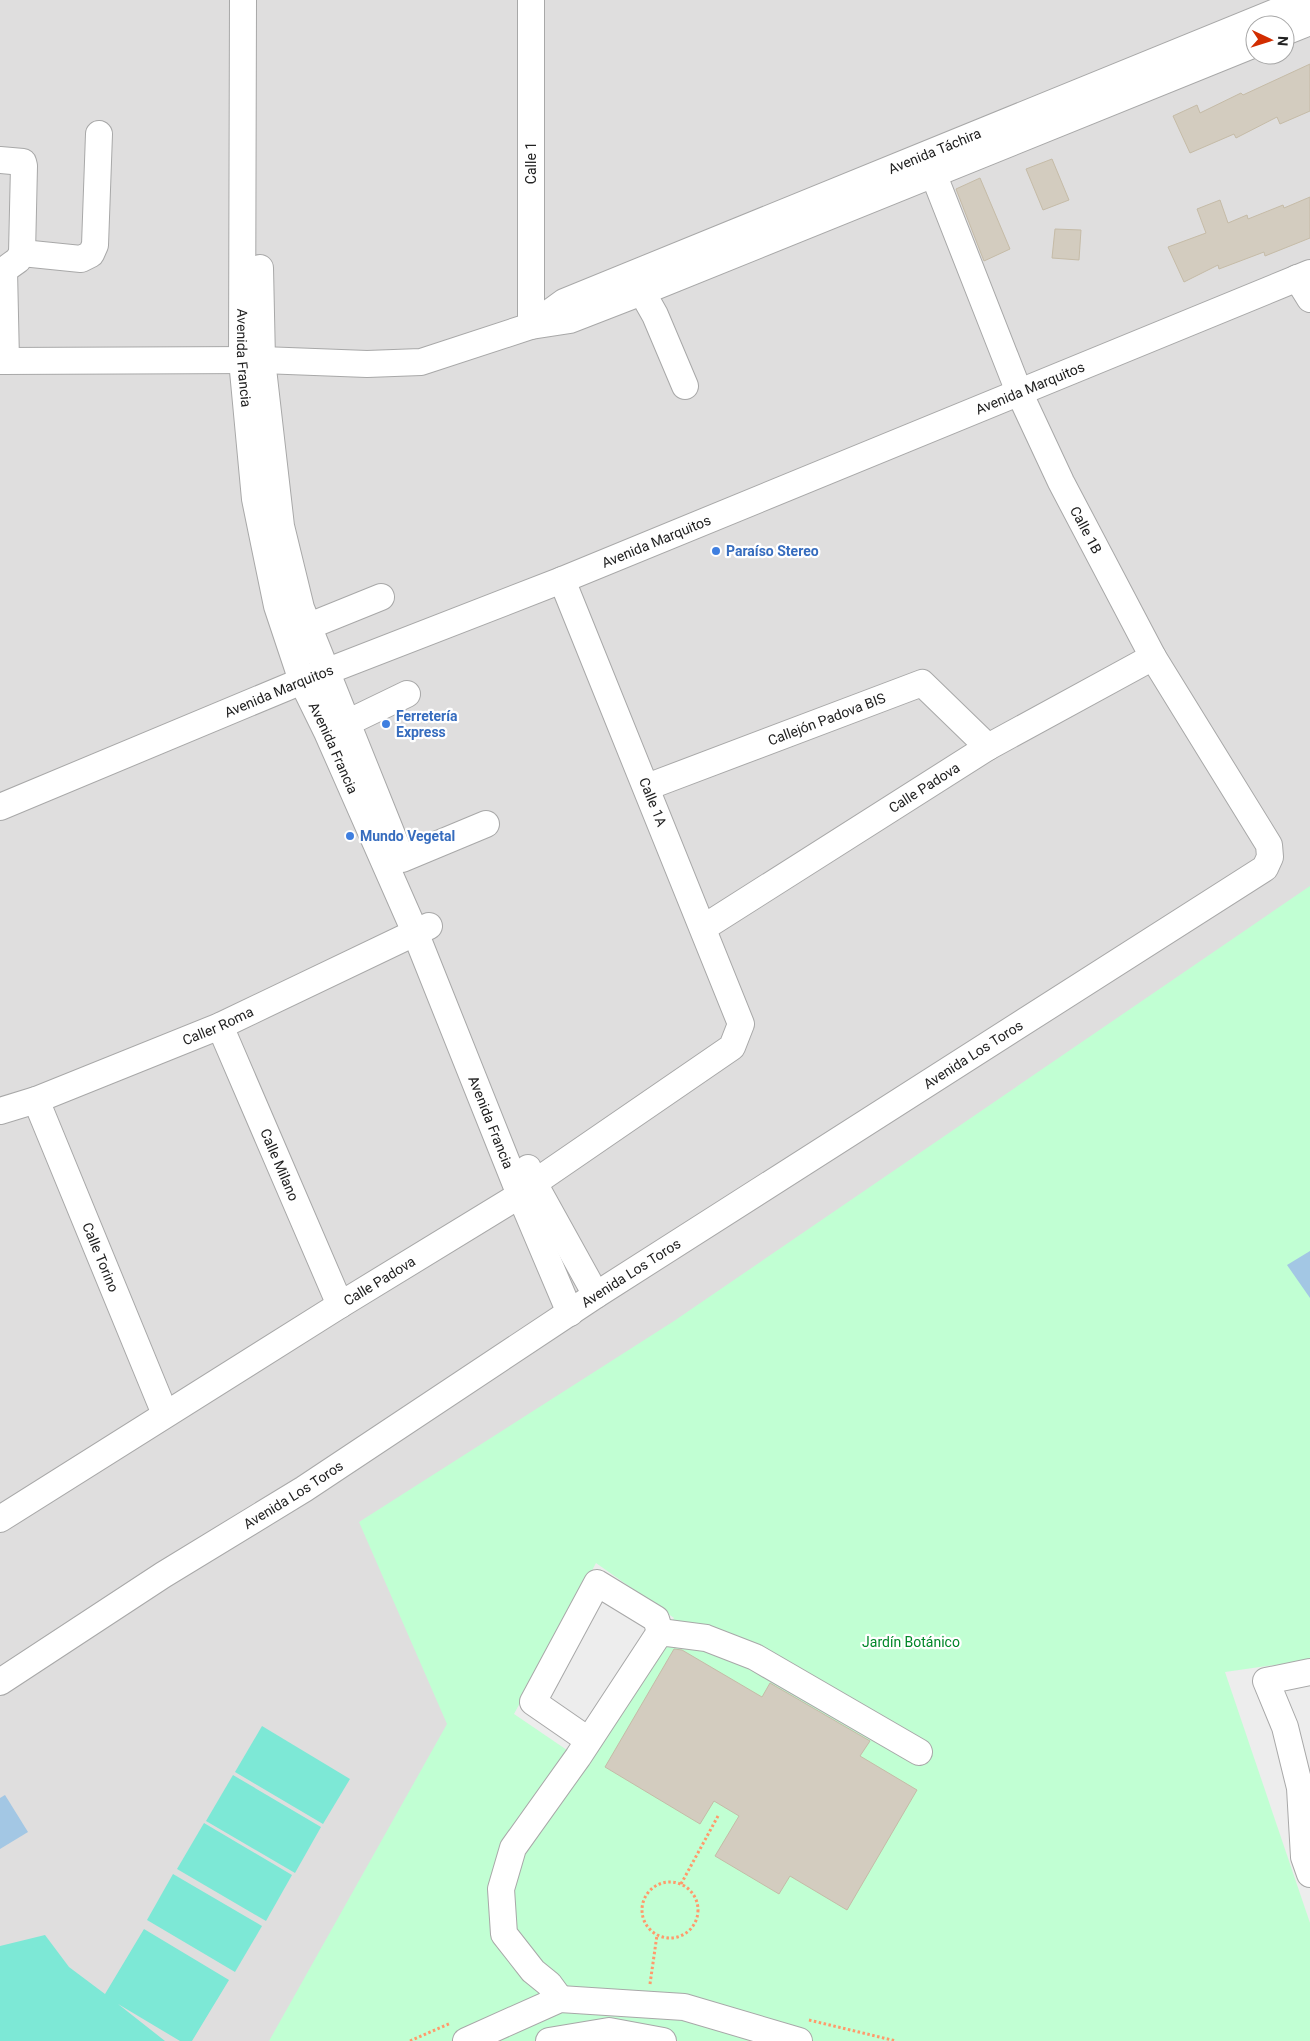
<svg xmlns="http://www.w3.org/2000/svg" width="1310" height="2041" font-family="Roboto,sans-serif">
  <rect width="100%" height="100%" fill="#f2f1e7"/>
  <!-- residential -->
  <path fill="#dfdede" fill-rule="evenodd" d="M0,0H1310V2041H0ZM1255,25H1285V55H1255Z"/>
  <!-- park -->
  <path fill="#c1ffd3" d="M1310,886V2041H269L447,1724L359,1522L674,1321Z"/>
  <!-- pitch -->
  <g fill="#7de8d6">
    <path d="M262,1726L350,1779L323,1824L235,1772Z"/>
    <path d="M233,1775L321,1827L295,1873L206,1821Z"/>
    <path d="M204,1823L292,1875L266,1921L177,1869Z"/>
    <path d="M173,1874L262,1926L235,1972L147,1920Z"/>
    <path d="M144,1929L229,1980L192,2041H180L118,2004L165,2041H0V1946L45,1935L69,1967L105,1994Z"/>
  </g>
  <!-- parking -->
  <g fill="#ededed">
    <path d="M596,1563L674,1618L586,1763L514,1714Z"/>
    <path d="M1310,1660V1923L1225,1672Z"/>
  </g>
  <!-- water -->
  <g fill="#a3c7e4">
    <path d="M1310,1251V1298L1287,1265Z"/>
    <path d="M5,1795L28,1832L0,1849V1798Z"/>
  </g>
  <!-- building -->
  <g fill="#d3ccbf" stroke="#c5bba7">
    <path d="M1310,64V111L1280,124L1277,117L1236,138L1234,134L1190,153L1173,116L1197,105L1200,113L1241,93L1243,95Z"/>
    <path d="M1052,159L1069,200L1043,210L1026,169Z"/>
    <path d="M980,178L1010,249L984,261L956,189Z"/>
    <path d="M1310,197V238L1265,256L1264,252L1219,269L1218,265L1184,282L1168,247L1206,233L1197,209L1220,200L1228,223L1247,215L1248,219L1283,205L1284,208Z"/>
    <path d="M1055,229L1081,230L1079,260L1052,258Z"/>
    <path d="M674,1649L682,1650L762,1697L770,1683L870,1741L860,1756L917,1790L847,1910L790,1876L779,1894L715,1856L739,1816L714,1801L700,1824L605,1767Z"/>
  </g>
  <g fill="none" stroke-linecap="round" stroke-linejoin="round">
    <!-- minor casing -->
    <g stroke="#a8a8a8" stroke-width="28">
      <g id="minor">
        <path id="s1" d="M243,0L242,360L255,499L277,606L302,681L327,732L415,932L520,1195L570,1313"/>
        <path d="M1285,32L1310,22"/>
        <path id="s2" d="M1255,44L642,292L570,320L531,326L564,302L1305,0"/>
        <path d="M0,160L23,162L24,166L22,253L18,260L4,270"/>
        <path d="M22,253L81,259L91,254L95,245L99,134"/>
        <path d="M260,268L262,360L281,526L301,608L397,847"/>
        <path d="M4,270L6,361"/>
        <path d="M1297,278L1310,299"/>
        <path d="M642,292L655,315L685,386"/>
        <path d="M0,361L262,360L367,364L421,362L531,326V0"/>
        <path d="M292,633L381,597"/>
        <path d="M347,723L407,694"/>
        <path id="s3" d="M647,787L922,683L988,747"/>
        <path id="s4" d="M0,807L302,681L562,580L1310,273"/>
        <path d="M402,859L486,824"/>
        <path id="s5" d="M703,928L988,747L1153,657"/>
        <path id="s6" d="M220,1026L340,1305"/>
        <path id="s7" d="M36,1100L165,1414"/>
        <path id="s8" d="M0,1111L36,1100L220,1026L429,926"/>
        <path d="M528,1168L534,1183L596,1295"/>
        <path id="s9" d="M0,1519L340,1305L520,1195L534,1183L732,1047L741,1024L562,580"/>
        <path d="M1310,1672L1266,1681L1285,1727L1300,1788L1304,1857L1310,1874"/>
        <path id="s10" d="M0,1682L163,1575L304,1489L596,1295L1265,868L1270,857L1269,845L1153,657L1061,482L1019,392L933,173"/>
        <path d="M588,1740L533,1702L597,1583L656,1619L660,1632"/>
        <path d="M560,1999L549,1984L533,1971L504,1934L501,1889L513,1848L578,1757L660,1632L706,1638L755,1657L919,1752"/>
        <path d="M466,2041L560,1999L684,2007L799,2041"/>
        <path d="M549,2041L609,2031L663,2041"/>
      </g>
    </g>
    <!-- path -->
    <g stroke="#ff9a6b" stroke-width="3" stroke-dasharray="2.5 2.5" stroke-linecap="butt">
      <circle cx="670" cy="1910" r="28"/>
      <path d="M681,1884L718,1816"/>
      <path d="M650,1984L657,1935"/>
      <path d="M809,2020L896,2041"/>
      <path d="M410,2041L451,2023"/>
    </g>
    <!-- minor -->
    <use href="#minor" stroke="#fff" stroke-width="26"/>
  </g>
  <!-- markers -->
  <g fill="#3f7fe0" stroke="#fff" stroke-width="2">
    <circle cx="716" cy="551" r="5"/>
    <circle cx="386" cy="724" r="5"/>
    <circle cx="350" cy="836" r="5"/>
  </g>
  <g text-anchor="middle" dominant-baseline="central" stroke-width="4.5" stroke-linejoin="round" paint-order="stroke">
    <!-- street labels -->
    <g font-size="14" fill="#212121" stroke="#fff">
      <text stroke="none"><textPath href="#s2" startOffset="1219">Avenida Táchira</textPath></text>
      <text transform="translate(531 163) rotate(-90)">Calle 1</text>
      <text stroke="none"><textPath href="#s1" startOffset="358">Avenida Francia</textPath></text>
      <text stroke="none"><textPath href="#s4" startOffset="1112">Avenida Marquitos</textPath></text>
      <text transform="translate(1086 530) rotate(62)">Calle 1B</text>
      <text stroke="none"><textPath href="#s4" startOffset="708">Avenida Marquitos</textPath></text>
      <text stroke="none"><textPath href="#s4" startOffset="302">Avenida Marquitos</textPath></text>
      <text stroke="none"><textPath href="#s3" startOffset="192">Callejón Padova BIS</textPath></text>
      <text stroke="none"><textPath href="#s1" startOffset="762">Avenida Francia</textPath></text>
      <text stroke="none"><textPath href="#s5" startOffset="262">Calle Padova</textPath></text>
      <text transform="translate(653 802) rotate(68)">Calle 1A</text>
      <text stroke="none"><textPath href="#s8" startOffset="234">Caller Roma</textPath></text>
      <text stroke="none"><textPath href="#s10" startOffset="1158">Avenida Los Toros</textPath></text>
      <text stroke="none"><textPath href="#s1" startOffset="1168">Avenida Francia</textPath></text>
      <text stroke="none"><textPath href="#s6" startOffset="151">Calle Milano</textPath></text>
      <text stroke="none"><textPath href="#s7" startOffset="170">Calle Torino</textPath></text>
      <text stroke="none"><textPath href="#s10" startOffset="752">Avenida Los Toros</textPath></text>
      <text stroke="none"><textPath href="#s9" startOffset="448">Calle Padova</textPath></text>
      <text stroke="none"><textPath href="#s10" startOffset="348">Avenida Los Toros</textPath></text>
    </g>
    <!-- shop labels -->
    <g font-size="14" font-weight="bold" fill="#366cbe" stroke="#fff" text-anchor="start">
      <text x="726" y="551">Paraíso Stereo</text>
      <text x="396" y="716">Ferretería<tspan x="396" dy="16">Express</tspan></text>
      <text x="360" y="836">Mundo Vegetal</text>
    </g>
    <!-- park labels -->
    <g font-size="14" fill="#018729" stroke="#fff">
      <text x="911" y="1642">Jardín Botánico</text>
    </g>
  </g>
  <!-- north arrow -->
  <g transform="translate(1270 40) rotate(94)"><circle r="24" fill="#ffffff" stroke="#a6a6a6"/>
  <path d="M0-4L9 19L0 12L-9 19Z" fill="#d22d00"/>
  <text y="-8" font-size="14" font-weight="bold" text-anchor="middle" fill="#212121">N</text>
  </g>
</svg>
